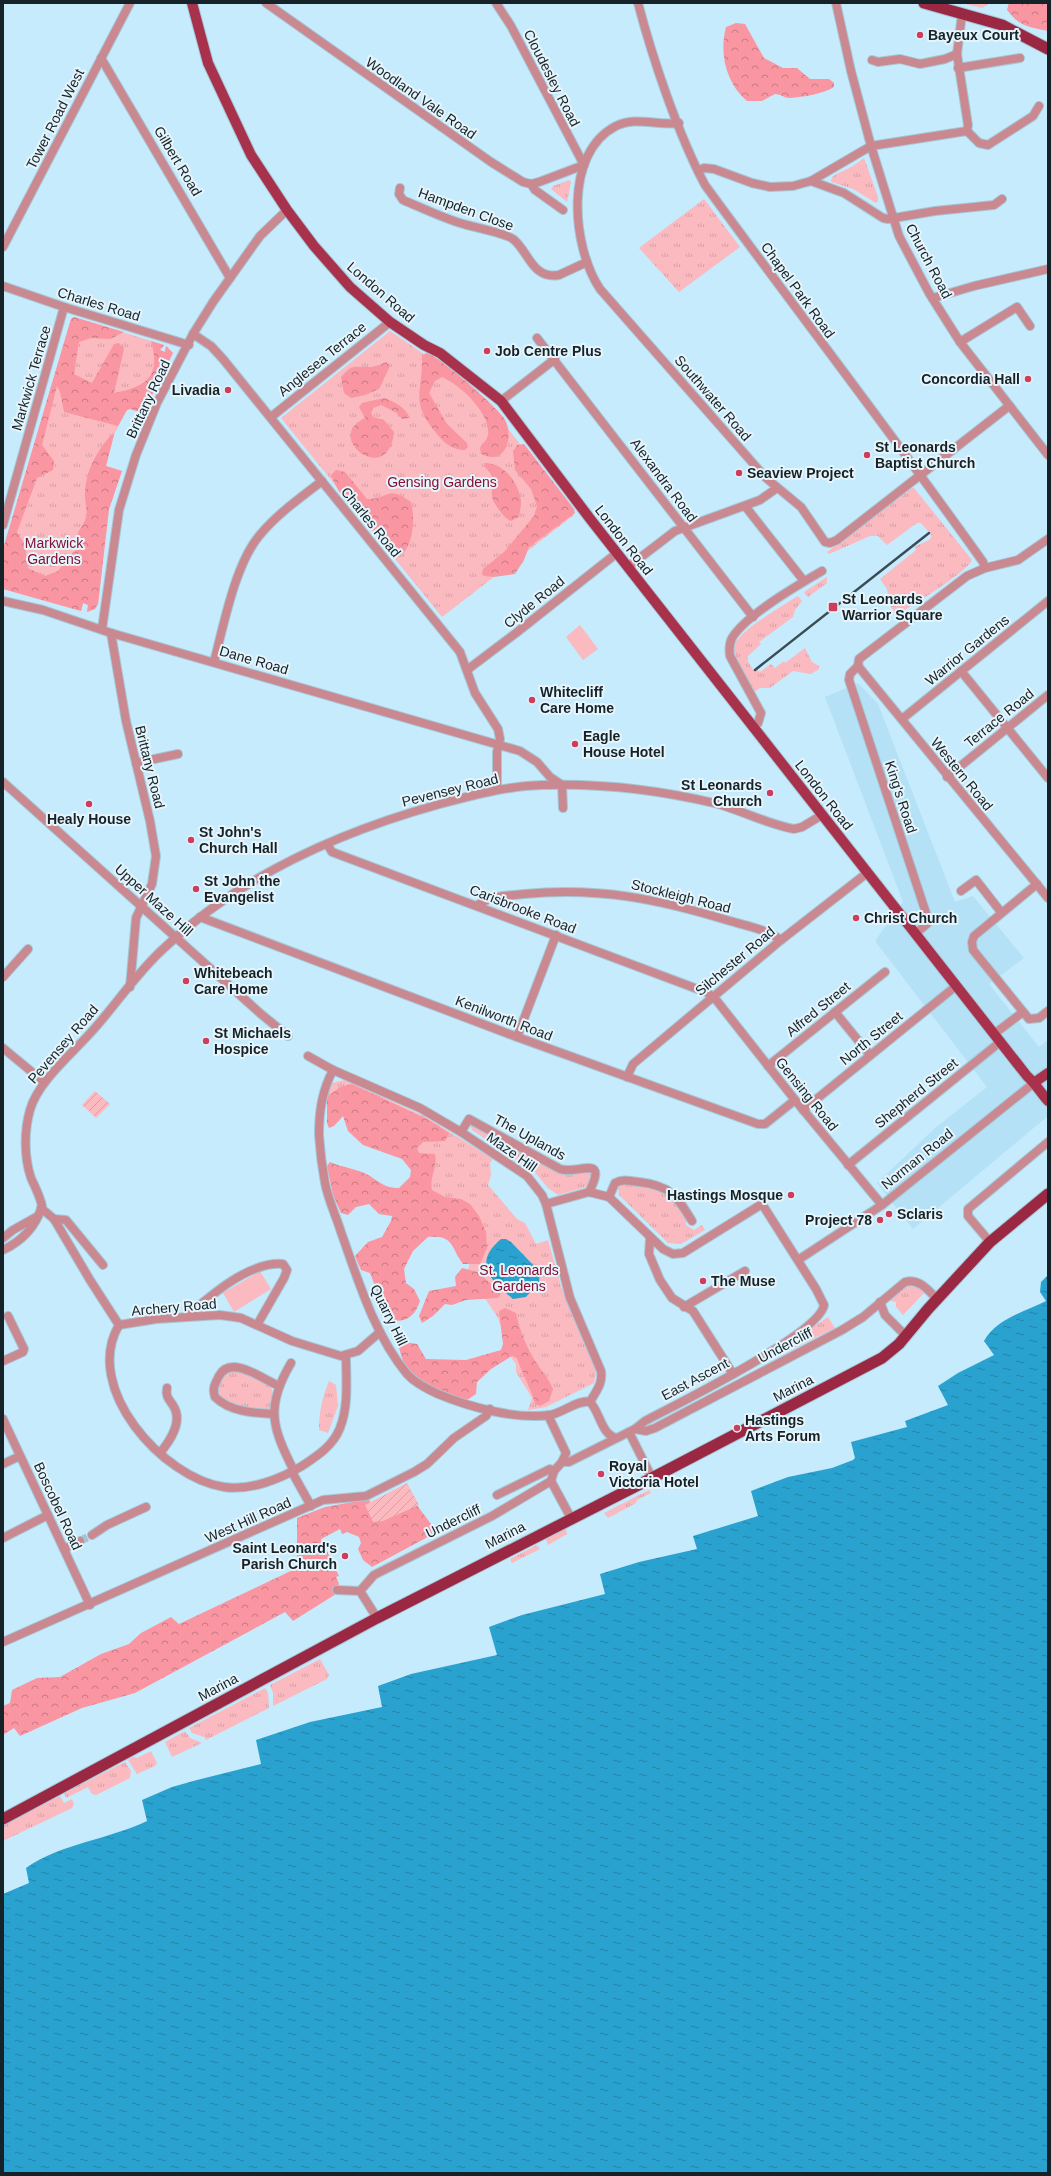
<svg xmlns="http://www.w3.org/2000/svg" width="1051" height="2176" font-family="Arial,sans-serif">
  <defs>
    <pattern id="grass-tufts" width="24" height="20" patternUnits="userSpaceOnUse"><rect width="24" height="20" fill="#fbb9c0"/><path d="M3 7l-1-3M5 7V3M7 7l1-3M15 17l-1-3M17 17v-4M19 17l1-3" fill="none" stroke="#d69fa5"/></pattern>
    <pattern id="forest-crowns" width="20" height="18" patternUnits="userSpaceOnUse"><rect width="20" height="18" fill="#f996a2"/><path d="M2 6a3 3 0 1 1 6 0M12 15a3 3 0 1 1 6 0" fill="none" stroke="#c87a84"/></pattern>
    <pattern id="garden-furrows" width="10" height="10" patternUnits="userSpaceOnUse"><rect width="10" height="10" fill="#fbb9c0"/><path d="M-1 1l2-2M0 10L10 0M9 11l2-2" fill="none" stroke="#d69fa5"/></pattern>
    <pattern id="water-ripples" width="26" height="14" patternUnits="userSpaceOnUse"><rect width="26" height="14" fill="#29a2cf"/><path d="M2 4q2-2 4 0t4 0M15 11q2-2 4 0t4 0" fill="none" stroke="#2284a8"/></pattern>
  </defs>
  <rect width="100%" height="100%" fill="#c6ebfc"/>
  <!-- built -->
  <path fill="#b4e1f6" d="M858,683L878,704L955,902L973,896L1024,958L989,984L1039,1047L1048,1040V1116L913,1229L877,1183L934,1129L987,1087L875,941L903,902L825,697Z"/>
  <!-- grass -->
  <g fill="url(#grass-tufts)">
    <path d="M962,3H990L982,8Z"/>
    <path d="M864,158L878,197V201L876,203L853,189L832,182L831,180L833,176L853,166Z"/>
    <path d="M569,180L571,182L567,202L551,189L553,186Z"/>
    <path d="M704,199L740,247L679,292L639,248Z"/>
    <path d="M74,317L164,345L160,350L165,352L166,346L173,353L143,413L130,409L126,411L114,435L106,466L122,471L109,509L98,604L95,609L87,612L88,605L83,603L81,611L3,589V549L71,319Z"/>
    <path d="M390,331L434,361L500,418L574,515L442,617L281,418Z"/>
    <path d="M912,488H914L972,560C966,573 912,605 897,615L891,607L887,589L880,579L916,550L914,547L929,540L932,536L921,523H917L887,545L878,536H870L829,554L827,552Z"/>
    <path d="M827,577V583L808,597L804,592Z"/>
    <path d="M798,596L802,601L795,610L793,617L759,642L761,644L748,656V662L754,671L757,669L760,672L771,664L775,668L784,661L785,663L805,648L812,662L819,666V669L811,674L793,671L770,688H760L754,692C746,680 732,662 734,647C736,632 784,605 798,596Z"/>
    <path d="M345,1080L424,1116L493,1159L490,1163L491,1175L488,1185L517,1219L525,1223L536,1244L548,1240L561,1286L593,1361L596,1372L594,1383L546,1407L528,1410L532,1398L516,1372V1364L511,1357L498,1318L468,1272L470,1258L446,1227L425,1174L339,1105L327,1098L332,1083Z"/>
    <path d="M473,1124L560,1172L592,1170L590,1186L558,1195L548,1188L534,1171L472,1130L470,1125Z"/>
    <path d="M624,1184L654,1189L672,1196L686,1215V1225L694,1230L702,1225L705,1230L681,1244L668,1243L619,1195L618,1187Z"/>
    <path d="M907,1286L917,1287L924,1293L903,1315L896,1307V1302L888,1300Z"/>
    <path d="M828,1317L835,1328L771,1359L770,1356Z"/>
    <path d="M232,1370L238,1371L271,1386C274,1396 274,1401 268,1410C251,1412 235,1406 221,1398L217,1388L226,1372Z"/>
    <path d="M329,1381L336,1385L338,1406L328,1433L319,1430C319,1412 322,1398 329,1381Z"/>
    <path d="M649,1490L651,1493L637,1500L636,1503L608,1518L604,1513Z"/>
    <path d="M566,1529L567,1534L548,1545L546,1539Z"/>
    <path d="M537,1545L540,1549L512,1563L510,1559Z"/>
    <path d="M320,1659L329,1675L327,1679L273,1706V1693L270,1685Z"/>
    <path d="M265,1688L268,1693L269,1708L206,1740L204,1737L192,1733L189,1728Z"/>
    <path d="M185,1731L190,1738L202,1743L172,1757L165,1742Z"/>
    <path d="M151,1751L157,1763L155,1766L137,1774L128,1760L133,1757L137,1758Z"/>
    <path d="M125,1762L131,1771L130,1778L96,1795L92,1794L88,1787L66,1798L64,1793Z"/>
    <path d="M60,1796L64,1803L72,1799L74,1804L72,1808L3,1841V1825Z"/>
  </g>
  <!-- forest -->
  <g fill="url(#forest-crowns)">
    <path d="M1009,3H1048V31C1029,27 1020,27 1007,10Z"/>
    <path d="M736,23L745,24L764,58L783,68H797L810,79H829L834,83V87C823,94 803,97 790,98C784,98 781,94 775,94L762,101H747C726,83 719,54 726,27Z"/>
    <path d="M74,317L124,332L110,339L91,338L79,342L74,374L92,383L114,344L119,343L124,349L114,393C147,387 161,376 151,341L164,345L160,350L165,352L166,346L173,353L143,413L130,409L127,410L118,426L64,412L60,392L57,386L42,445L54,461L53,470L37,478L17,532L25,545L28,568L45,576L58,571L69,556L79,548C75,526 81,534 86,517C88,509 84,500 85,492C86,470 97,451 111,435H114L106,466L122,471L109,509L98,604L95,609L87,612L88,605L83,603L81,611L3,589V549L71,319Z"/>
    <path d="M426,353C437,354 496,406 504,418C515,435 506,467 481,454L480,448C482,443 488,440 488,435C491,413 460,385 442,377L435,381L429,393L447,424L467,443L468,447L465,450C453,450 445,444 437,434C409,400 423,395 422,356Z"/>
    <path d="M386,362L390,366L379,389L365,395L351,398L344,393L341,377C354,362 354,368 371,367C376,366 382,364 386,362Z"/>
    <path d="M384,398C395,402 405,407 410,418L402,419L397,413L381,405L373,408L371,413L373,417L384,420L394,432C389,483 335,446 355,425C357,422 362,420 365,418L359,407L362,403Z"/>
    <path d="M524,444L574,509L575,513L529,547L524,560L515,574L494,577L484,576L482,574L483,569L504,552L534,516L537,506L531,489L515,470L513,451L517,445Z"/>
    <path d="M485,463C504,463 519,483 521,501C521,506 520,512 519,517L511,521C505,519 496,507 493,500C488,487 501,483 484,466Z"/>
    <path d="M336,470L345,472L367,499C390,499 386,484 411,502C415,518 414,547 399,557C389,551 384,542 376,533C356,511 343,504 331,475Z"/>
    <path d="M352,1084L429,1120L449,1133L445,1141L423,1142L417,1148L419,1153L435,1154C438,1168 429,1176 432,1190L445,1197L461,1199L470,1204L479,1216L486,1232L487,1248L480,1264H463C450,1246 454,1235 428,1237L413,1251L404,1269L406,1283L414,1289L420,1301C414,1321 398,1326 381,1315L377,1291L370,1273L361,1270L355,1256L368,1242L382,1237L391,1221L392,1216L379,1214L369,1204L356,1207L348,1215L341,1213L333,1195L327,1166L330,1162C341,1167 353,1168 364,1173C378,1179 381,1188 399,1188L410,1177L411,1170L402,1159L363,1145L348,1131L343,1116L334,1126L329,1128L327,1123V1097L340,1087Z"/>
    <path d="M462,1268L478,1272L501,1293L498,1298L466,1300L452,1305L445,1304L433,1316L422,1323L419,1316L429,1291L456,1286L455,1277Z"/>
    <path d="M505,1308L516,1313C520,1332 527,1349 538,1365C543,1373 549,1379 553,1389L549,1401L540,1406L535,1404C531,1388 522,1374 517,1358L512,1356L491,1369L477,1382L476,1394L467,1400C446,1394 421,1387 407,1368C403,1363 401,1354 399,1348L405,1342L417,1344L426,1359L466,1360L501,1350L503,1344L499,1311Z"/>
    <path d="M369,1499L377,1521L416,1504L437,1532L372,1567L363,1560L358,1549L361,1543L359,1537L347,1532L342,1534L340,1529L321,1539L339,1576L336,1577L339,1584L336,1594L293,1621L285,1612L135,1693L82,1708L20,1736L14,1728L3,1735V1706L10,1703L12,1690L37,1678L60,1677L101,1654L129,1644L141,1633L171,1617L179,1624L297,1568V1518L325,1507Z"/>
  </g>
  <!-- garden -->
  <g fill="url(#garden-furrows)">
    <path d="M95,1091L110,1104L96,1118L82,1105Z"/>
    <path d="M407,1483L419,1505L383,1521L373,1522L365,1505Z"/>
  </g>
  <!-- pitch -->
  <g fill="#fbb9c0">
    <path d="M580,625L598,649L583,660L566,637Z"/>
    <path d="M260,1271L271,1289L234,1312L223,1293Z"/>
  </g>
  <!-- water -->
  <g fill="url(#water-ripples)">
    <path d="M501,1239H506L511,1242L540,1272L539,1282L526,1297L513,1299C491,1281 472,1263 501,1239Z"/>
    <path d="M1048,1275V2173H3V1894L29,1883L26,1868C62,1843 107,1840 147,1821L142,1800L172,1787L197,1780L261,1764L256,1740L310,1722L382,1707L378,1686L411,1674L497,1655L489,1627L522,1615L605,1594L600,1574L639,1562L697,1549L693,1536L758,1516L751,1491L788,1477L832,1468L853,1460L855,1458L851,1442L907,1427L905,1421L948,1405L938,1386L958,1373L994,1355L984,1341C996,1319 1024,1312 1046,1301L1040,1292L1041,1282Z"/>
  </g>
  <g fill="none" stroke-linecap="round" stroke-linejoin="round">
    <!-- minor-tunnel -->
    <path stroke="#a3c3d2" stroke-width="8" stroke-dasharray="8 4" stroke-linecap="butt" d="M80,1541L92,1535"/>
    <!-- minor casing -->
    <g stroke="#a6c7d6" stroke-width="10">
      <g id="minor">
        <path d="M266,3L491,162L523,182L531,184L535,190L563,210"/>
        <path d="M496,3L511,26L584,165"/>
        <path d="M638,3C653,60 678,134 705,185C797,311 893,435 983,562L985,568"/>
        <path d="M836,3L851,71L871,146L899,236L929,293L960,342L1048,455"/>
        <path d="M101,58L230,278"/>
        <path d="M872,60L878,62L900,59L920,64L945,59L957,54"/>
        <path d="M958,68L1020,58"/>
        <path d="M679,123C657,126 636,116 616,126C563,153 572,247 600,289L766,478L801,507L825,542L830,543L837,540L1009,406"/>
        <path d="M967,131L979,143L988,145L1033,116L1039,106"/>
        <path d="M698,171L704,168L714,169L752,183L770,187L793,186L811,181L844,193L883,218L888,219L935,211L994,205L1002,199"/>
        <path d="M811,181L871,146L967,131L968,125L957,54L962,14"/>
        <path d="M531,184L539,182L584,165"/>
        <path d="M400,188L399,194L403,200C422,208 441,217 460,223C472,227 505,233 513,239C528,250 532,280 559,275L587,262"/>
        <path d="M3,247L130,3"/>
        <path d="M3,286L64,307L189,345"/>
        <path d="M933,298L974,286L1048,269"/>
        <path d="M193,334L211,346L223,359L460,652L475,693L498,729L500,739L497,752V790"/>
        <path d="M537,338L753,617"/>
        <path d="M960,342L1017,307L1030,326"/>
        <path d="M501,401L555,359"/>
        <path d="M271,417L390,322"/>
        <path d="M745,506L804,581"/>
        <path d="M3,525L64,307"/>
        <path d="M628,567L675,531L760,500L777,488"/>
        <path d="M3,601L43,610L111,633L520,751L537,762L550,777L562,785L563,808"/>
        <path d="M102,629L119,510L136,455L157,403L193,334L213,302L260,236L287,210"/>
        <path d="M111,633L126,721L150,821L156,856L152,884L136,918L130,987"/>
        <path d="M214,662C224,624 235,565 259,536C277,514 300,498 322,481"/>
        <path d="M858,666L1048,898"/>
        <path d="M858,666L850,674L849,680L928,919L927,924L915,934"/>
        <path d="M858,666L859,659L967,576L985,568L1018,560L1048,539"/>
        <path d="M467,670L516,633L617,553"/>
        <path d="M961,671L1048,778"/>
        <path d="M902,719L1048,601"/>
        <path d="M753,728L758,723L761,713L730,656C729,649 729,644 732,638C746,615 798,585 822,571"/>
        <path d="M136,763L178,754"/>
        <path d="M947,777L1048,695"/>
        <path d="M3,782L261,1014L288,1036"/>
        <path d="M327,844L332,852L708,993L717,1001L795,1100L882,1205"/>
        <path d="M1037,884L974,936L972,942L973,950L1029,1019L1039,1018L1048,1011"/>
        <path d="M961,891L976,880L1001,912"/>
        <path d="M478,905C491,895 509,896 524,894C600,887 658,899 730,921C747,926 766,929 781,940"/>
        <path d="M200,917L517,1037L758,1124H765L795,1100"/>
        <path d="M3,977L28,949"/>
        <path d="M835,1012L870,1055"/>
        <path d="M994,1034L1023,1012"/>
        <path d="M517,1037L556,935"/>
        <path d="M3,1048L44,1082"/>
        <path d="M308,1056L333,1070L420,1108L461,1132L527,1176L542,1195L546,1204L570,1298L601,1371C603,1384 596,1391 590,1402"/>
        <path d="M768,1066L885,972"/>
        <path d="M333,1070C322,1091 319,1111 319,1135C320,1150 322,1167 325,1183C328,1199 336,1216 341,1232C358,1280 374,1334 407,1374C415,1383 427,1389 438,1394C469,1407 517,1420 550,1415C563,1413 578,1399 590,1402C600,1412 601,1434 616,1438"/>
        <path d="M627,1077L633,1064L781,940L867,873"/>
        <path d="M803,1110L956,986"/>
        <path d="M461,1132L469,1119L560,1169C578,1175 609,1153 589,1192"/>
        <path d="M848,1165L1000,1042"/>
        <path d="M609,1197L615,1183C623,1179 630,1181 639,1182C671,1186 676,1195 692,1221"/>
        <path d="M546,1204L589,1192L609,1197L663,1249L673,1254L683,1253L762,1204L816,1289L824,1305C820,1334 675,1405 645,1421L635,1429L569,1462H562"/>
        <path d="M41,1208L54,1219L90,1280L119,1325"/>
        <path d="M54,1219L66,1220L103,1265"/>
        <path d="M3,1238L13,1230L38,1216"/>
        <path d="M650,1238L649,1254L660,1280L672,1298L693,1311L733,1374"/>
        <path d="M990,1242L968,1216V1209L1048,1142"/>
        <path d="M3,1250C22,1241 36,1226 42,1206C40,1196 35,1187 31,1178C24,1157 24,1131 30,1110C38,1081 74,1052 94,1029C117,1003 137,973 162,950C238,877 339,832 440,804C473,795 508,786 542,785C599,783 659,790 714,803C741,810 767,824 794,829L802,827L822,815"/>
        <path d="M798,1260L882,1205L1035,1082"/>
        <path d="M880,1302L885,1315L906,1336"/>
        <path d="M684,1307L745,1271"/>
        <path d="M187,1316C211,1295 250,1261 283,1264L287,1270L284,1278L257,1325"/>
        <path d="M346,1356C346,1379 349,1405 340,1428C333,1446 317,1456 302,1466C280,1479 250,1491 224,1487C163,1478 82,1388 119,1325L156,1319L220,1315L241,1318L292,1341L341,1356L358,1351L380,1332"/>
        <path d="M3,1361L23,1352L24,1349L8,1316"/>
        <path d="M291,1363C265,1407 272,1427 294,1471"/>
        <path d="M274,1414C254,1413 230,1412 215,1397C212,1388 215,1384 219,1376C231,1354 262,1379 279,1386"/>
        <path d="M3,1419L90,1605"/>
        <path d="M635,1429L646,1431L655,1428L842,1330L863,1317L905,1282C919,1278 928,1290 937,1299"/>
        <path d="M629,1432L652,1478"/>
        <path d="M160,1453C169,1442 183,1423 174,1407C170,1400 165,1397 167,1388"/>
        <path d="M3,1464L20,1456"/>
        <path d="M292,1472L311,1506"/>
        <path d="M551,1481L571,1518"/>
        <path d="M497,1495L550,1469L554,1471L562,1462L566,1453L548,1415"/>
        <path d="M92,1535L107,1525L146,1507"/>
        <path d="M3,1538L48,1515"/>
        <path d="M64,1549L80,1541"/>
        <path d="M337,1590L360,1591L377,1618"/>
        <path d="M360,1591L374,1575L492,1516L551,1481L554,1471"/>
        <path d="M3,1642L323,1500L366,1496L414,1472L427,1464L454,1438L486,1416L490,1409"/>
      </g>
    </g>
    <!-- primary casing -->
    <g stroke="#a6c7d6" stroke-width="12">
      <g id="primary">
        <path d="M192,3L208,63L251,155L287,210L314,246L350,287L390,322L424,345L440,353L501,401L591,520L1027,1076C1036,1084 1040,1092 1048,1101"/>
        <path d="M1035,1082L1048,1073"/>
      </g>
    </g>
    <!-- trunk casing -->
    <g stroke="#a6c7d6" stroke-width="13">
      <g id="trunk">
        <path d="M924,3L1002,25L1048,49"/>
        <path d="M3,1819L377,1618L652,1478L882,1358L899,1344L928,1309L990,1242L1048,1194"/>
      </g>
    </g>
    <!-- minor -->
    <use href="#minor" stroke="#ca8990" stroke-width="8"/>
    <!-- primary -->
    <use href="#primary" stroke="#a8324b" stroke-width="10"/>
    <!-- trunk -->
    <use href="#trunk" stroke="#9a2842" stroke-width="11"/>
    <!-- rail -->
    <path stroke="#3a4c55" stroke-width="2.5" d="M755,670L929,533"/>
  </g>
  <!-- markers -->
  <g fill="#cd3d5c" stroke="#e6f4fb" stroke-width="1.5">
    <circle cx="920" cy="35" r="4"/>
    <circle cx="487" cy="351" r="4"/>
    <circle cx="1028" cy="379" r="4"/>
    <circle cx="228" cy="390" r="4"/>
    <circle cx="867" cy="455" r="4"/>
    <circle cx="739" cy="473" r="4"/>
    <rect x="828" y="602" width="10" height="10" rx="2"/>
    <circle cx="532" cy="700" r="4"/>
    <circle cx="575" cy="744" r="4"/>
    <circle cx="770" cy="793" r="4"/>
    <circle cx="89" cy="804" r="4"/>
    <circle cx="191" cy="840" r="4"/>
    <circle cx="196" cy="889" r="4"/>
    <circle cx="856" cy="918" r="4"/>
    <circle cx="186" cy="981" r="4"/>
    <circle cx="206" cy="1041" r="4"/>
    <circle cx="791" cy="1195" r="4"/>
    <circle cx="889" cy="1214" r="4"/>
    <circle cx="880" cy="1220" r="4"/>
    <circle cx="703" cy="1281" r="4"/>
    <circle cx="737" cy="1428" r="4"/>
    <circle cx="601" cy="1474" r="4"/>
    <circle cx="345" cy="1556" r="4"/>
  </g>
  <g text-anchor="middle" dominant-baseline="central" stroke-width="4" stroke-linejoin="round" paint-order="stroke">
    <!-- poi labels -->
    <g font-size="14" font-weight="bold" fill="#152329" stroke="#e6f4fb" text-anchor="start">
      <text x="928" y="35">Bayeux Court</text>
      <text x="495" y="351">Job Centre Plus</text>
      <text x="1020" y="379" text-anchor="end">Concordia Hall</text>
      <text x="220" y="390" text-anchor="end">Livadia</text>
      <text x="875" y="447">St Leonards<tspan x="875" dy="16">Baptist Church</tspan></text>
      <text x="747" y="473">Seaview Project</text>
      <text x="842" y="599">St Leonards<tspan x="842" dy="16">Warrior Square</tspan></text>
      <text x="540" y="692">Whitecliff<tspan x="540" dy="16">Care Home</tspan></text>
      <text x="583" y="736">Eagle<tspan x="583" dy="16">House Hotel</tspan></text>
      <text x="762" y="785" text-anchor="end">St Leonards<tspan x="762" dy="16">Church</tspan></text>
      <text x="89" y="819" text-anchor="middle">Healy House</text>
      <text x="199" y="832">St John's<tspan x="199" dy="16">Church Hall</tspan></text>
      <text x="204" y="881">St John the<tspan x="204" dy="16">Evangelist</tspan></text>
      <text x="864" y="918">Christ Church</text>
      <text x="194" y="973">Whitebeach<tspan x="194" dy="16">Care Home</tspan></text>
      <text x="214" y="1033">St Michaels<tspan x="214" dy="16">Hospice</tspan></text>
      <text x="783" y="1195" text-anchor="end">Hastings Mosque</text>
      <text x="897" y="1214">Sclaris</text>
      <text x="872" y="1220" text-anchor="end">Project 78</text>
      <text x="711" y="1281">The Muse</text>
      <text x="745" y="1420">Hastings<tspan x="745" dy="16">Arts Forum</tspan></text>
      <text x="609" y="1466">Royal<tspan x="609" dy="16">Victoria Hotel</tspan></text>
      <text x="337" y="1548" text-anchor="end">Saint Leonard's<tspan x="337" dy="16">Parish Church</tspan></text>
    </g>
    <!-- street labels -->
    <g font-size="14" fill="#152329" stroke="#e6f4fb">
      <text transform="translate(552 78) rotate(63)">Cloudesley Road</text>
      <text transform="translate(421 98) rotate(35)">Woodland Vale Road</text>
      <text transform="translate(55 119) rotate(-63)">Tower Road West</text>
      <text transform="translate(178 161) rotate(59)">Gilbert Road</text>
      <text transform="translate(466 209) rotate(20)">Hampden Close</text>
      <text transform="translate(929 261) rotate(62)">Church Road</text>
      <text transform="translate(798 290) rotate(54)">Chapel Park Road</text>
      <text transform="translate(381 292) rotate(41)">London Road</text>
      <text transform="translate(99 304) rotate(17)">Charles Road</text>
      <text transform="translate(322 359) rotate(-39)">Anglesea Terrace</text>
      <text transform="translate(31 378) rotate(-74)">Markwick Terrace</text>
      <text transform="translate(713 398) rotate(49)">Southwater Road</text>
      <text transform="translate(148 399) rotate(-65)">Brittany Road</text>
      <text transform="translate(664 480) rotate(53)">Alexandra Road</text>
      <text transform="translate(371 522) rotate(51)">Charles Road</text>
      <text transform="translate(624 540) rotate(52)">London Road</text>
      <text transform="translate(534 602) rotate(-39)">Clyde Road</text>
      <text transform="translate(967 650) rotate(-39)">Warrior Gardens</text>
      <text transform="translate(254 660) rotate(16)">Dane Road</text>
      <text transform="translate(999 718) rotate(-39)">Terrace Road</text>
      <text transform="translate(150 767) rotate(76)">Brittany Road</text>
      <text transform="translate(962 774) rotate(51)">Western Road</text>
      <text transform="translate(450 790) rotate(-14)">Pevensey Road</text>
      <text transform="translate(824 795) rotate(52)">London Road</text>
      <text transform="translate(901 797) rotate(72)">King's Road</text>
      <text transform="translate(681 896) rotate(14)">Stockleigh Road</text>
      <text transform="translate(154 900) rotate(42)">Upper Maze Hill</text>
      <text transform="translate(523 909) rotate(21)">Carisbrooke Road</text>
      <text transform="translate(735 961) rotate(-40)">Silchester Road</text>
      <text transform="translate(818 1009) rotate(-39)">Alfred Street</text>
      <text transform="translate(504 1018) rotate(21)">Kenilworth Road</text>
      <text transform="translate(871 1038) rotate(-39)">North Street</text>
      <text transform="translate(63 1044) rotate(-49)">Pevensey Road</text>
      <text transform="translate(916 1093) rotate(-39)">Shepherd Street</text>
      <text transform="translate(807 1094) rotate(51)">Gensing Road</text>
      <text transform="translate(530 1137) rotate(29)">The Uplands</text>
      <text transform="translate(512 1152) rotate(35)">Maze Hill</text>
      <text transform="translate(917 1159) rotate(-39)">Norman Road</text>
      <text transform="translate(174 1307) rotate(-5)">Archery Road</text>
      <text transform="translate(389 1315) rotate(64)">Quarry Hill</text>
      <text transform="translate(785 1345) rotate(-28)">Undercliff</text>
      <text transform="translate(695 1379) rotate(-28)">East Ascent</text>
      <text transform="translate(793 1388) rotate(-27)">Marina</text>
      <text transform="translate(58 1506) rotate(65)">Boscobel Road</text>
      <text transform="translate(248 1520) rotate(-24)">West Hill Road</text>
      <text transform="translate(453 1521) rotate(-26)">Undercliff</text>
      <text transform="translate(505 1535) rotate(-27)">Marina</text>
      <text transform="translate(218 1687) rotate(-28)">Marina</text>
    </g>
    <!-- park labels -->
    <g font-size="14" fill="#861032" stroke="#e6f4fb">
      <text x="442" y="482">Gensing Gardens</text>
      <text x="54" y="543">Markwick<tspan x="54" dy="16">Gardens</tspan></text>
      <text x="519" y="1270">St. Leonards<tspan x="519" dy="16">Gardens</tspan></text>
    </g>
  </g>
  <!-- border -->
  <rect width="1051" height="2176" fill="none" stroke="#152329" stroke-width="8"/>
</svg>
